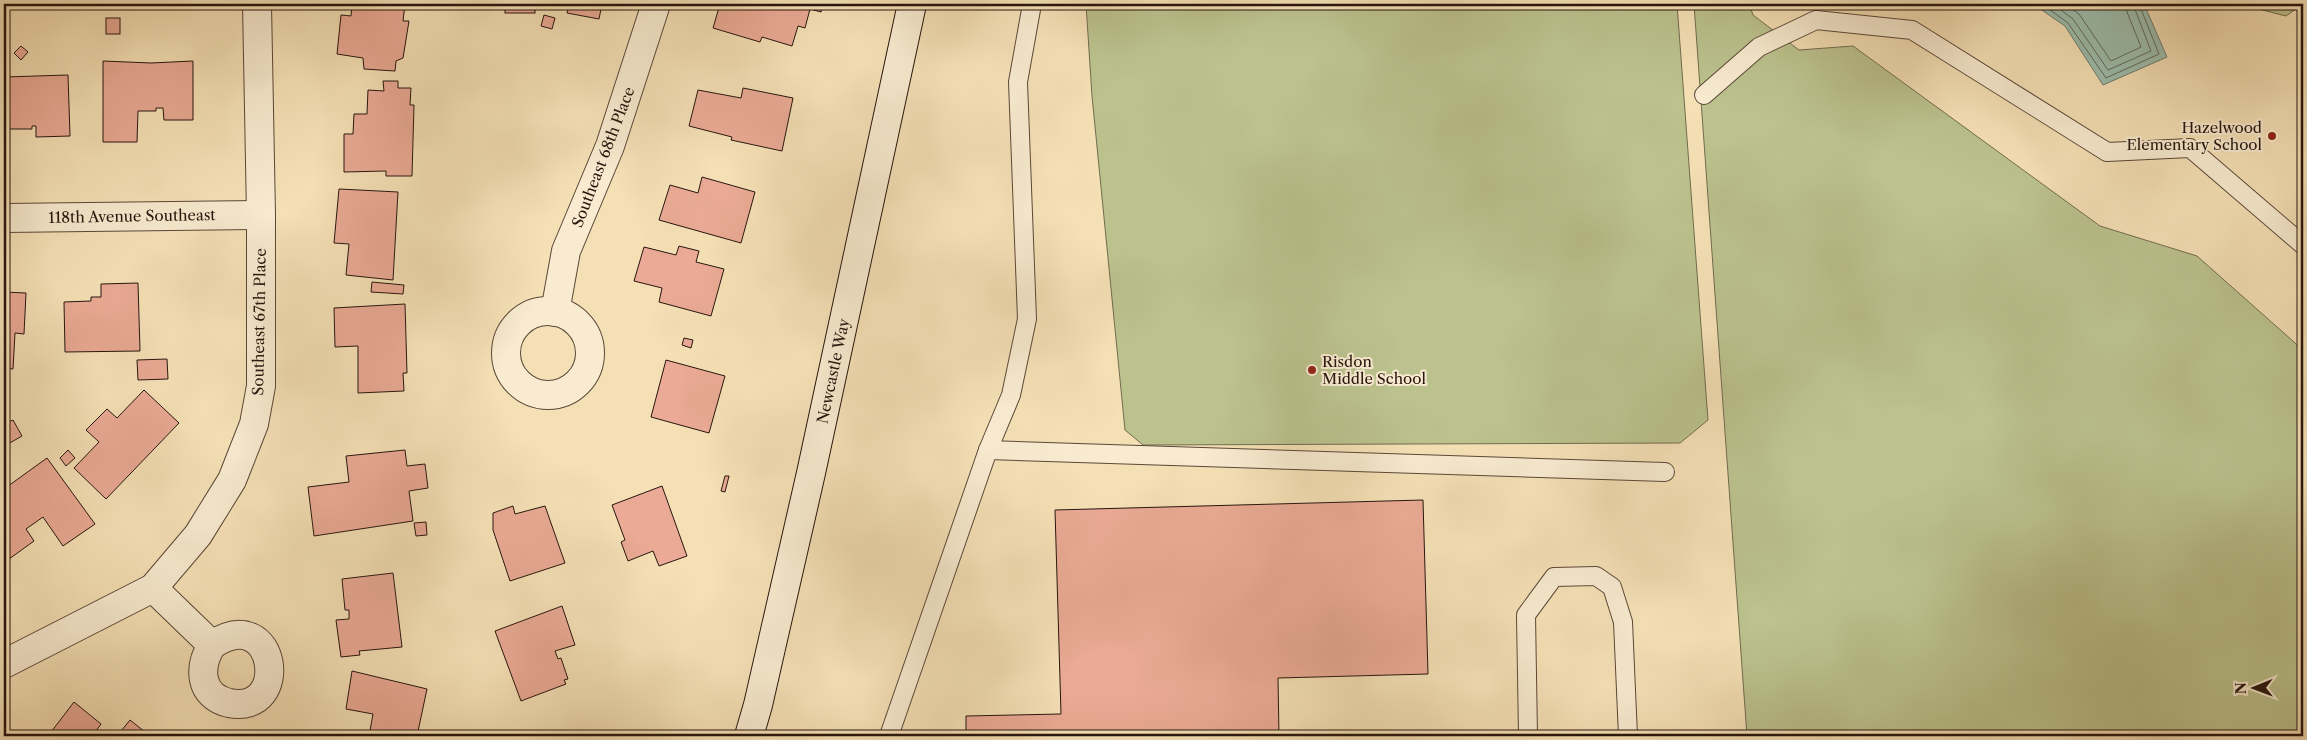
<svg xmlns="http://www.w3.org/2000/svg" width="2307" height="740" font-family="'Libre Caslon Text',serif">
  <rect width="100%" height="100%" fill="#f5e0b6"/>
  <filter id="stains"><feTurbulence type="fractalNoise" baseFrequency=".004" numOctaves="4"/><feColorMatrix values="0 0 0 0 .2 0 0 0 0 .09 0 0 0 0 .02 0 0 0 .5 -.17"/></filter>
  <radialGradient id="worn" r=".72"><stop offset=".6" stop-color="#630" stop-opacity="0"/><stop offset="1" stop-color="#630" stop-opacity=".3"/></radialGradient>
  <!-- green -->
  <g fill="#bbc28e" stroke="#716c4e">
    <path d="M1086,4H1677L1708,420L1680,443L1143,445L1125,430L1092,96Z"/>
    <path d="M1694,4H1749L1753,15L1799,50L1853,46L2100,226L2197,256L2303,350V736H1747Z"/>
    <path d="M2239,4H2303L2286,16Z"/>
  </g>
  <!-- water -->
  <path fill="#9cbdac" stroke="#6d7a6d" d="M2033,4H2144L2167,57L2103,85L2065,26Z"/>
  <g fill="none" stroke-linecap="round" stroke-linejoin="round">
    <!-- shore -->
    <g stroke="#62695d" stroke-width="1">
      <path d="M2042,4L2068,23L2106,78L2159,54L2139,4"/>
      <path d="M2053,4L2073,19L2108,70L2151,51L2133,4"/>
      <path d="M2065,4L2079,14L2111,61L2141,47L2127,12L2126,4"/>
    </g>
  </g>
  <!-- building -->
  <g fill="#eaaa95" stroke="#27150e">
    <path d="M352,4H405L403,21H409L403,58L396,61L395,71L364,69L363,58L337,54L341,15L351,16Z"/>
    <rect x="505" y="4" width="30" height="9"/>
    <path d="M569,4H602L599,19L567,13Z"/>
    <path d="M720,4H823L821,12L810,9L805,28L798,26L792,46L762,37L760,42L713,28Z"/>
    <path d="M544,15L555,18L552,29L541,26Z"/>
    <rect x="106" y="18" width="14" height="16"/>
    <path d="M21,46L28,52L21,60L14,53Z"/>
    <path d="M103,61L151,63L193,61V120H164L163,108H156V111H138L137,142H103Z"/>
    <path d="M68,75L70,136L36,137V126H32V129H4V77Z"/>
    <path d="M383,81H398V88H411L410,105H414L412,176H386V171L344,172V134H353L354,114H367L368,90L384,91Z"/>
    <path d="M743,88L793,98L782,151L731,140L732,137L689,126L698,90L741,98Z"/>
    <path d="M702,177L755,192L741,243L659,220L670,185L698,193Z"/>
    <path d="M339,189L398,192L393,280L346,275L349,244L334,243Z"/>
    <path d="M679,246L699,251L696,262L724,269L711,316L659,302L662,288L634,281L644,247L676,255Z"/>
    <path d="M372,282L404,285L403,294L371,292Z"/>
    <path d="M138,283L140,351L65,352L64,302L91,301V297H101V284Z"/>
    <path d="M4,292L26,293L24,334L15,333L13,369L4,368Z"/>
    <path d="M405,304L407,373H403L404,391L358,393V346L335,347L334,308Z"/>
    <path d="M684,338L693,340L691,348L682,345Z"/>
    <path d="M167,359L168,379L138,380L137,360Z"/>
    <path d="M666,360L725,376L709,433L651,417Z"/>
    <path d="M144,390L179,423L106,499L74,468L99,442L86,430L107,409L117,418Z"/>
    <path d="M13,420L22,436L8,444L4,437V424Z"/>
    <path d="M68,450L75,458L66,466L60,458Z"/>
    <path d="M405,450L407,466L425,464L428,488L409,491L413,521L314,536L308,487L349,482L346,456Z"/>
    <path d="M47,458L95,524L63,546L43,517L26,529L34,541L5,562L4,489Z"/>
    <path d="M725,476H729L725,492L721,491Z"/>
    <path d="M662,486L687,556L659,566L653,551L628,561L621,542L625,540L612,505Z"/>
    <path d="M1423,500L1428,674L1278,678L1279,736H966V716L1061,714L1055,510Z"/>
    <path d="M513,506L515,514L545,506L565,563L510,581L493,530V513Z"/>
    <path d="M426,522L427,535L416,536L414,523Z"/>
    <path d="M393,573L402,647L359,651L360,655L341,657L336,620L349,619V610H345L342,579Z"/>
    <path d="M562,606L575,645L555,651L558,659L561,658L568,679L564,680L566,684L521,701L495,631Z"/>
    <path d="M352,671L427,689L417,736H369L373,714L346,709Z"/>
    <path d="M74,702L101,724L96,731L103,736H48Z"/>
    <path d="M130,720L150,736H117Z"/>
  </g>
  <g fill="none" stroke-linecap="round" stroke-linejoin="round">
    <!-- service casing -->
    <g stroke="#5a4838" stroke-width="20">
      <g id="service">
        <path d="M1704,95L1759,47L1816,20L1912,30L2107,152L2190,148L2303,245"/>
        <path d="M988,450L1011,395L1027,319L1018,82L1032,4"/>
        <path d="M889,736L988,450L1665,472"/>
        <path d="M1528,736L1526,615L1554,577L1596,576L1612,587L1623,622L1628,736"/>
      </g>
    </g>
    <!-- minor casing -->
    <g stroke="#5a4838" stroke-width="30">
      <g id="minor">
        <path d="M4,218L261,215"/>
        <circle cx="548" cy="353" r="42"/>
        <path d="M555,312L566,251L610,146L656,4"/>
        <path d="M153,588L212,645C198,667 199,696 229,703C292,716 277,601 212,645"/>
        <path d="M4,664L153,588L198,535L232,480L254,424L261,386V215L257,4"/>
      </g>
    </g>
    <!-- secondary casing -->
    <g stroke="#27150e" stroke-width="30">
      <path id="secondary" d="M749,736L758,705L811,473L912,4"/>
    </g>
    <!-- service -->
    <use href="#service" stroke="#f8ebd0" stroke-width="18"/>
    <!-- minor -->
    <use href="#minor" stroke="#f8ebd0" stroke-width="28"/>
    <!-- secondary -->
    <use href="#secondary" stroke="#f8ebd0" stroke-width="28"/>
  </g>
  <!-- markers -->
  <g fill="#8f2418" stroke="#f8ebd0" stroke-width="2">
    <circle cx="2272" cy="136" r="5"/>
    <circle cx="1312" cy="370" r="5"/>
  </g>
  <g text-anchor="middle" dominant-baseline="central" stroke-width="4" stroke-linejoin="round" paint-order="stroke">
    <!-- poi labels -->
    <g font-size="15" fill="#27150e" stroke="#f8ebd0" text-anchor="end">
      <text x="2262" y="127">Hazelwood<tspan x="2262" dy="17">Elementary School</tspan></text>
      <text x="1322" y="361" text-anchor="start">Risdon<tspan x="1322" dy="17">Middle School</tspan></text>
    </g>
    <!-- street labels -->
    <g font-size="15" fill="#27150e" stroke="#f8ebd0">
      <text transform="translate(603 157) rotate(-69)">Southeast 68th Place</text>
      <text transform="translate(132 216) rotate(-1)">118th Avenue Southeast</text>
      <text transform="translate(259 322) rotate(-89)">Southeast 67th Place</text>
      <text transform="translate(833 371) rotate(-78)">Newcastle Way</text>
    </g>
  </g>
  <!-- margin -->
  <rect width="2307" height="740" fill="none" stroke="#f5e0b6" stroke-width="20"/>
  <rect x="5" y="5" width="2297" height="730" fill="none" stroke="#27150e" stroke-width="2.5"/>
  <rect x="10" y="10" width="2287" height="720" fill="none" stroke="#27150e"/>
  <!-- north arrow -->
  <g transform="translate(2254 688) rotate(269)" stroke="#f8ebd0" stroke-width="4" paint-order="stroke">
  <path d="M0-4L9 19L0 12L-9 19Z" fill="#27150e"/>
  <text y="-8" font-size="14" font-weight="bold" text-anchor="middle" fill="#27150e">N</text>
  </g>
  <rect width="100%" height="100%" filter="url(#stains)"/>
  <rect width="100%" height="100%" fill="url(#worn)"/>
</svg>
